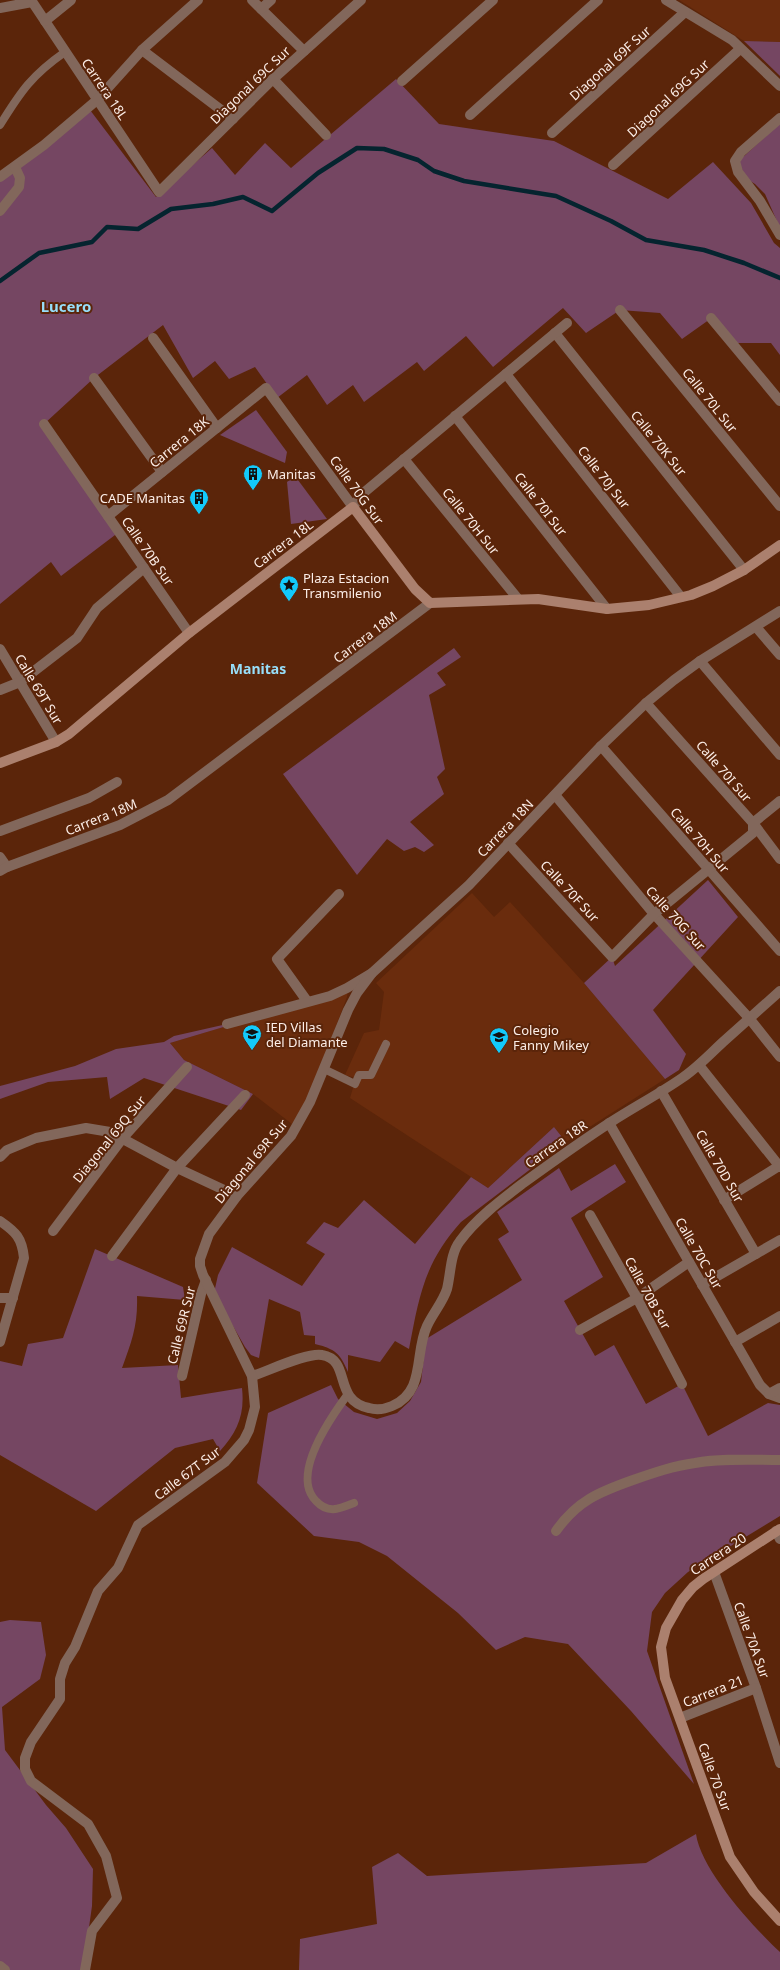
<svg xmlns="http://www.w3.org/2000/svg" width="780" height="1970" font-family="'Noto Sans',sans-serif">
  <rect width="100%" height="100%" fill="#5b250a"/>
  <!-- built -->
  <g fill="#6a2c0d">
    <path d="M679,0H780V42L744,41Z"/>
    <path d="M472,893L494,917L510,902L584,983L665,1079L566,1142L554,1127L488,1188L350,1098L356,1078L345,1075L364,1033L379,1030L384,992L376,983Z"/>
    <path d="M348,989L347,997L316,1079L303,1107L292,1124L253,1094L184,1060L170,1043Z"/>
  </g>
  <!-- green -->
  <g fill="#754662">
    <path d="M744,41L780,42V76Z"/>
    <path d="M396,79L439,124L554,141L668,199L713,162L751,203L774,243L780,248V355L771,343H733L713,317L682,339L660,313L620,310L586,333L563,308L493,367L466,336L424,371L417,362L364,402L353,385L327,405L307,375L277,398L255,367L229,379L215,361L193,378L163,325L94,378L44,424L119,532L61,576L51,562L0,604V181L90,110L156,197L212,148L235,175L265,143L291,168Z"/>
    <path d="M780,123V228L765,194L755,184L747,179L739,164L741,159Z"/>
    <path d="M256,410L287,452L285,463L220,435Z"/>
    <path d="M295,476L327,519L291,524L287,482Z"/>
    <path d="M454,648L461,657L437,673L446,685L429,695L445,769L437,777L444,794L410,822L434,845L424,852L415,847L404,851L387,839L357,875L283,774Z"/>
    <path d="M708,880L738,917L653,1010L686,1054L679,1070L665,1079L584,983L612,957L615,966Z"/>
    <path d="M227,1024V1026L170,1043L184,1060L253,1094L241,1110L144,1078L110,1099L107,1077L48,1082L0,1099V1086L75,1066L116,1049L164,1042L174,1036Z"/>
    <path d="M554,1127L566,1142L461,1222C424,1263 419,1297 409,1349L395,1341L380,1362L348,1355V1372C340,1353 335,1349 315,1344V1336L304,1335L300,1312L269,1299L259,1358L251,1355L245,1347L214,1293L218,1275L232,1247L302,1286L325,1254L306,1243L324,1222L338,1228L364,1200L415,1244L471,1177L488,1188Z"/>
    <path d="M615,1164L626,1182L571,1218L603,1277L564,1301L595,1356L614,1345L646,1404L682,1384L708,1436L768,1403L780,1405V1516L688,1572L665,1593L652,1612L647,1651L694,1784L631,1711L568,1644L525,1637L496,1650L458,1613L387,1556L359,1542L314,1536L257,1483L268,1413L331,1385L338,1399L354,1412L377,1419L397,1413L410,1401L421,1382L426,1339L522,1280L498,1239L509,1232L497,1212L559,1168L571,1191Z"/>
    <path d="M95,1249L183,1287L185,1300L137,1296C138,1325 132,1341 122,1368L178,1365L181,1398L242,1388C245,1415 237,1432 220,1451L213,1439L175,1448L96,1511L0,1455V1361L22,1366L28,1344L63,1338Z"/>
    <path d="M10,1620L41,1622L46,1655L40,1679L2,1707L5,1750L46,1805L66,1828L93,1869L92,1906L83,1970H0V1622Z"/>
    <path d="M696,1834C701,1870 753,1927 780,1952V1970H299L300,1939L377,1924L372,1867L398,1853L427,1876L646,1863Z"/>
  </g>
  <g fill="none" stroke-linecap="round" stroke-linejoin="round">
    <!-- stream -->
    <path stroke="#05242f" stroke-width="4.5" d="M0,281L39,253L92,242L107,227L138,229L171,209L213,204L243,197L272,211L318,173L357,148L384,149L418,160L434,171L464,181L556,196L611,221L646,240L704,250L744,263L780,278"/>
    <!-- lane -->
    <g stroke="#82675b" stroke-width="8">
      <path d="M0,125C21,91 32,75 65,52"/>
      <path d="M324,1069L355,1084L359,1075H371L386,1044"/>
      <path d="M348,1394C331,1417 290,1475 316,1501C328,1514 339,1509 354,1503"/>
    </g>
    <!-- street -->
    <g stroke="#82675b" stroke-width="10">
      <path d="M31,0L159,192L273,79L361,0"/>
      <path d="M252,0L304,51"/>
      <path d="M666,0L732,40L780,86"/>
      <path d="M0,8L32,2"/>
      <path d="M261,9L271,0"/>
      <path d="M45,21L71,0"/>
      <path d="M142,50L233,119"/>
      <path d="M273,79L326,135"/>
      <path d="M402,81L493,0"/>
      <path d="M470,115L598,0"/>
      <path d="M780,118L741,152L735,161L738,172L760,201L780,235"/>
      <path d="M552,133L685,12"/>
      <path d="M613,165L740,49"/>
      <path d="M0,177L44,145L97,100L142,50L198,0"/>
      <path d="M0,211L19,187L20,178L15,167"/>
      <path d="M620,310L780,506"/>
      <path d="M711,318L780,401"/>
      <path d="M555,333L744,570"/>
      <path d="M153,338L217,428"/>
      <path d="M506,374L681,597"/>
      <path d="M94,378L162,472"/>
      <path d="M455,416L607,609"/>
      <path d="M44,424L189,633"/>
      <path d="M404,459L518,599"/>
      <path d="M108,516L266,388L353,507L361,495L567,323"/>
      <path d="M756,627L780,655"/>
      <path d="M0,649L56,742"/>
      <path d="M700,661L780,755"/>
      <path d="M0,690L20,682L77,638L97,608L144,568"/>
      <path d="M646,703L753,823L780,859"/>
      <path d="M601,746L780,951"/>
      <path d="M555,795L654,914L749,1018L780,1057"/>
      <path d="M0,831L89,798L117,782"/>
      <path d="M508,843L612,957L654,914L753,833V823L780,801"/>
      <path d="M0,857L7,867"/>
      <path d="M0,871L7,867L120,825L168,800L430,603"/>
      <path d="M307,1001L277,959L339,894"/>
      <path d="M227,1024L330,996L347,988L372,973L469,885L601,746L646,703L674,680L700,661L780,611"/>
      <path d="M699,1065L780,1167"/>
      <path d="M661,1091L756,1254"/>
      <path d="M609,1123L760,1385L769,1394L780,1398"/>
      <path d="M0,1157L7,1150L36,1138L86,1128L110,1132L177,1168L237,1196"/>
      <path d="M724,1200L779,1166"/>
      <path d="M590,1215L637,1298L682,1384"/>
      <path d="M0,1221C16,1232 22,1238 24,1258L0,1342"/>
      <path d="M53,1231L122,1139L187,1067"/>
      <path d="M112,1256L177,1168L245,1095"/>
      <path d="M702,1285L780,1240"/>
      <path d="M0,1298H13"/>
      <path d="M580,1330L637,1298L689,1262"/>
      <path d="M735,1342L780,1316"/>
      <path d="M182,1376L201,1294L206,1280"/>
      <path d="M252,1376C268,1371 308,1352 322,1355C352,1360 332,1400 369,1408C376,1410 385,1409 392,1406C426,1392 414,1353 427,1326C433,1313 443,1302 447,1289C451,1273 450,1254 460,1241C476,1219 501,1200 522,1184C551,1163 580,1142 611,1122C634,1107 659,1094 682,1078C697,1068 710,1054 723,1042C742,1025 761,1008 780,991"/>
      <path d="M769,1394L780,1388"/>
      <path d="M556,1531C577,1501 599,1492 633,1480C653,1473 673,1466 695,1463C722,1458 752,1460 780,1460"/>
      <path d="M776,1531L780,1539"/>
      <path d="M714,1572L756,1688L780,1763"/>
      <path d="M680,1718L756,1688"/>
      <path d="M0,1966L5,1970"/>
      <path d="M85,1970L92,1931L117,1898L106,1856L88,1824L31,1781L25,1769V1758L31,1742L60,1699V1679L65,1663L75,1647L98,1591L118,1568L138,1525L225,1462L244,1440L249,1430L255,1407L252,1376L203,1275L200,1266V1259L209,1234L237,1196L291,1136L310,1102L348,1010L357,993L372,973"/>
    </g>
    <!-- secondary -->
    <g stroke="#ab806e" stroke-width="10">
      <path d="M0,763L56,742L69,734L189,633L353,507L415,589L430,603L538,599L607,609L649,605L691,595L713,586L744,570L780,545"/>
      <path d="M780,1529L703,1579L693,1587L682,1600L666,1628L661,1647L665,1678L730,1857L754,1892L780,1921"/>
    </g>
  </g>
  <!-- icons -->
  <defs>
    <g id="building-pin" transform="scale(1)"><path d="M0 17L-7.5 6A9.5 9.5 0 1 1 7.5 6Z" fill="#13cafb" stroke="#5b250a"/><path d="M-4-6H4V6H1V3H-1V6H-4ZM-2.5-4.3h1.7v1.8h-1.7ZM.8-4.3h1.7v1.8H.8ZM-2.5-1h1.7V.8h-1.7ZM.8-1h1.7V.8H.8Z" fill="#111"/></g>
    <g id="sight-pin" transform="scale(1)"><path d="M0 17L-7.5 6A9.5 9.5 0 1 1 7.5 6Z" fill="#13cafb" stroke="#5b250a"/><path d="M0-6L1.8-2.2L6-1.7L2.9 1.2L3.7 5.4L0 3.3L-3.7 5.4L-2.9 1.2L-6-1.7L-1.8-2.2Z" fill="#111"/></g>
    <g id="school-pin" transform="scale(1)"><path d="M0 17L-7.5 6A9.5 9.5 0 1 1 7.5 6Z" fill="#13cafb" stroke="#5b250a"/><path d="M0-5L7-2L0 1L-7-2ZM-4 1L0 2.5L4 1V4Q0 6-4 4Z" fill="#111"/></g>
  </defs>
  <g fill-rule="evenodd">
    <use href="#building-pin" x="253" y="474"/>
    <use href="#building-pin" x="199" y="498"/>
    <use href="#sight-pin" x="289" y="585"/>
    <use href="#school-pin" x="252" y="1034"/>
    <use href="#school-pin" x="499" y="1037"/>
  </g>
  <g text-anchor="middle" dominant-baseline="central" stroke-width="4" stroke-linejoin="round" paint-order="stroke">
    <!-- street labels -->
    <g font-size="13" fill="#fceee8" stroke="#5b250a">
      <text transform="translate(610 63) rotate(-42)">Diagonal 69F Sur</text>
      <text transform="translate(250 85) rotate(-44)">Diagonal 69C Sur</text>
      <text transform="translate(105 89) rotate(56)">Carrera 18L</text>
      <text transform="translate(668 98) rotate(-43)">Diagonal 69G Sur</text>
      <text transform="translate(710 400) rotate(51)">Calle 70L Sur</text>
      <text transform="translate(179 442) rotate(-39)">Carrera 18K</text>
      <text transform="translate(659 443) rotate(51)">Calle 70K Sur</text>
      <text transform="translate(604 477) rotate(52)">Calle 70J Sur</text>
      <text transform="translate(357 490) rotate(54)">Calle 70G Sur</text>
      <text transform="translate(541 504) rotate(52)">Calle 70I Sur</text>
      <text transform="translate(471 521) rotate(51)">Calle 70H Sur</text>
      <text transform="translate(283 544) rotate(-37)">Carrera 18L</text>
      <text transform="translate(148 551) rotate(55)">Calle 70B Sur</text>
      <text transform="translate(365 637) rotate(-37)">Carrera 18M</text>
      <text transform="translate(39 689) rotate(59)">Calle 69T Sur</text>
      <text transform="translate(724 771) rotate(49)">Calle 70I Sur</text>
      <text transform="translate(101 817) rotate(-22)">Carrera 18M</text>
      <text transform="translate(505 828) rotate(-46)">Carrera 18N</text>
      <text transform="translate(700 840) rotate(49)">Calle 70H Sur</text>
      <text transform="translate(570 891) rotate(47)">Calle 70F Sur</text>
      <text transform="translate(676 918) rotate(48)">Calle 70G Sur</text>
      <text transform="translate(109 1139) rotate(-51)">Diagonal 69Q Sur</text>
      <text transform="translate(556 1144) rotate(-35)">Carrera 18R</text>
      <text transform="translate(251 1161) rotate(-50)">Diagonal 69R Sur</text>
      <text transform="translate(720 1166) rotate(60)">Calle 70D Sur</text>
      <text transform="translate(699 1253) rotate(60)">Calle 70C Sur</text>
      <text transform="translate(648 1293) rotate(61)">Calle 70B Sur</text>
      <text transform="translate(181 1325) rotate(-76)">Calle 69R Sur</text>
      <text transform="translate(187 1473) rotate(-37)">Calle 67T Sur</text>
      <text transform="translate(718 1554) rotate(-34)">Carrera 20</text>
      <text transform="translate(752 1640) rotate(70)">Calle 70A Sur</text>
      <text transform="translate(713 1691) rotate(-22)">Carrera 21</text>
      <text transform="translate(715 1777) rotate(70)">Calle 70 Sur</text>
    </g>
    <!-- poi labels -->
    <g font-size="13" fill="#fceee8" stroke="#5b250a" text-anchor="start">
      <text x="267" y="474">Manitas</text>
      <text x="185" y="498" text-anchor="end">CADE Manitas</text>
      <text x="303" y="578">Plaza Estacion<tspan x="303" dy="15">Transmilenio</tspan></text>
      <text x="266" y="1027">IED Villas<tspan x="266" dy="15">del Diamante</tspan></text>
      <text x="513" y="1030">Colegio<tspan x="513" dy="15">Fanny Mikey</tspan></text>
    </g>
    <!-- neighbourhood labels -->
    <g font-size="14" font-weight="bold" fill="#97def9" stroke="#5b250a">
      <text x="258" y="668">Manitas</text>
    </g>
    <!-- quarter labels -->
    <g font-size="15" font-weight="bold" fill="#97def9" stroke="#5b250a">
      <text x="66" y="306">Lucero</text>
    </g>
  </g>
</svg>
